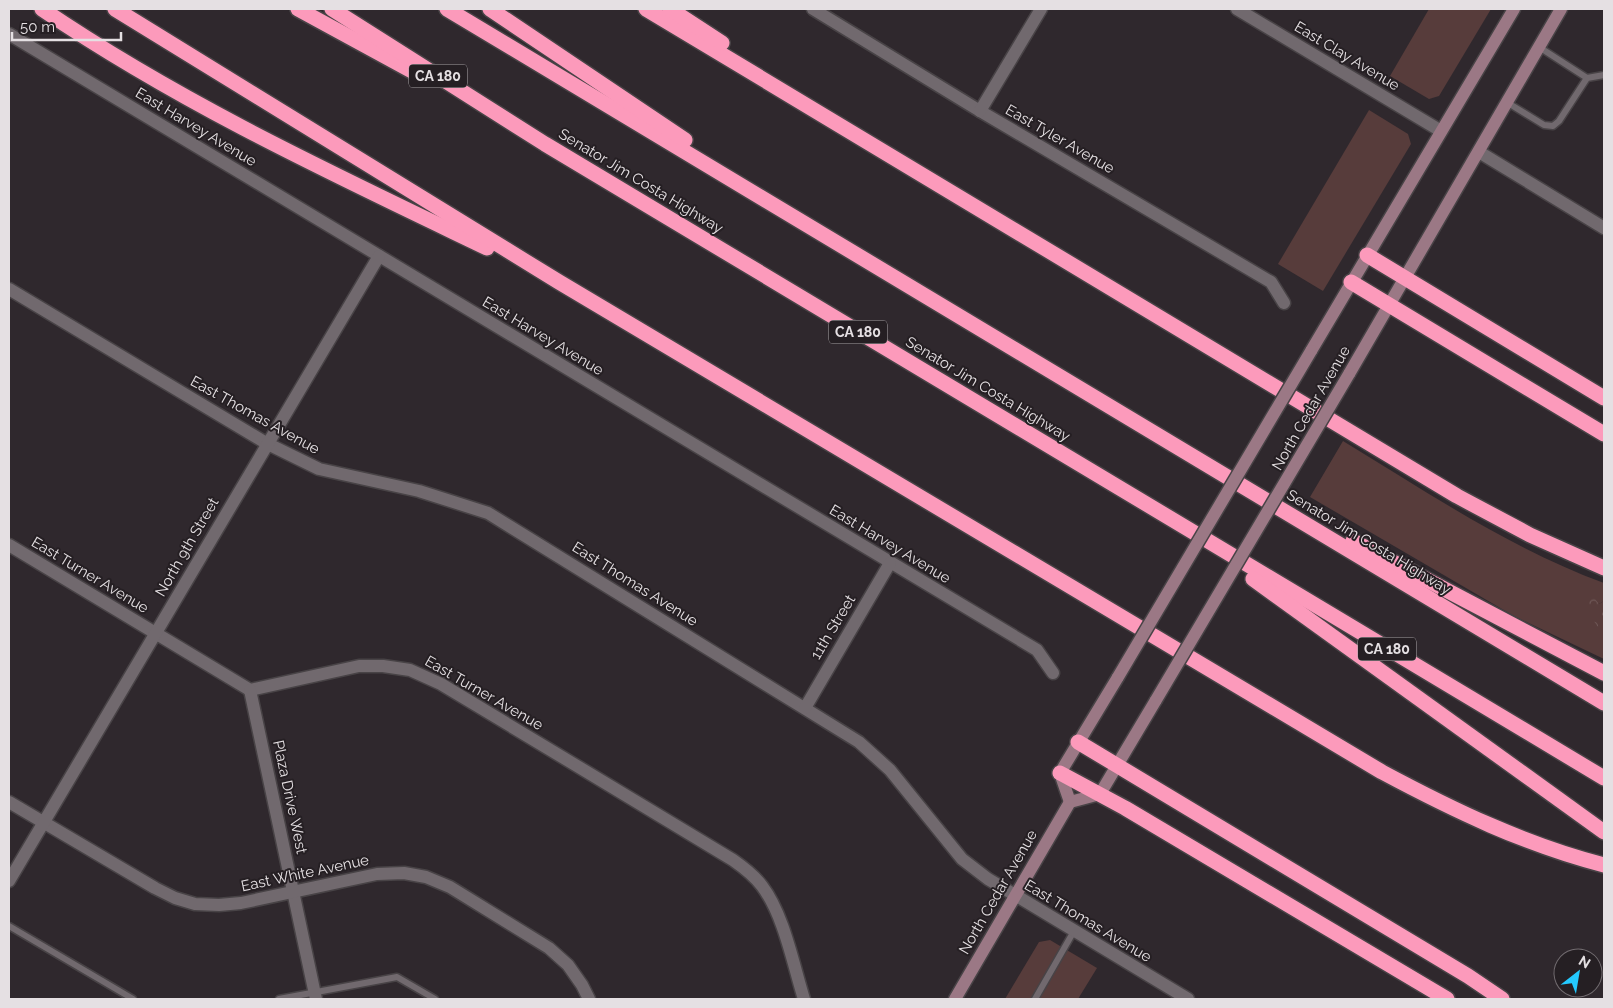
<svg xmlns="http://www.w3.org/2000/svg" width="1613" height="1008" font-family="Raleway,sans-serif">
  <defs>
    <pattern id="forest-crowns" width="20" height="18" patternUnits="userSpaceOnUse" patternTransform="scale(1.25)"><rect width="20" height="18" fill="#573c3b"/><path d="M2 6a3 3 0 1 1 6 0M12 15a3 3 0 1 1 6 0" fill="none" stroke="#6f5857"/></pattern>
  </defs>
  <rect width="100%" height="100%" fill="#2f282d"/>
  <!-- green -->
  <g fill="#573c3b">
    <path d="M1429,9H1491L1439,96L1429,99L1390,76Z"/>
    <path d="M1369,110L1408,134L1411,144L1323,291L1278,264Z"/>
    <path d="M1343,441C1427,492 1511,549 1604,583V601L1599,604L1604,630V659L1514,616L1310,497Z"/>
    <path d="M1050,940L1097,968L1078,999H1005L1039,942Z"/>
  </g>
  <!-- forest -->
  <path fill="url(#forest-crowns)" d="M1592,595L1599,604L1604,601V631L1599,629L1585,607L1586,597Z"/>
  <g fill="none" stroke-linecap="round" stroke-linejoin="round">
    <!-- service casing -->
    <g stroke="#484346" stroke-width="9">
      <g id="service">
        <path d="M1539,47L1587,78"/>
        <path d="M1508,103L1544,125L1553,126L1559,121L1587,78L1604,75"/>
        <path d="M9,926L133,999"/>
        <path d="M279,999L397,977L435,999"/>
        <path d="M1035,999L1074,931"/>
      </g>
    </g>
    <!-- minor casing -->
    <g stroke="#484346" stroke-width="15">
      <g id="minor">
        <path d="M813,9L980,111L1271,282L1284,303"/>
        <path d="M1237,9L1441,131"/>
        <path d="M9,34L1037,650L1053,673"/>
        <path d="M980,111L1041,9"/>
        <path d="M1479,152L1604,228"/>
        <path d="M9,289L266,443L319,469L419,491L488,513L859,742L890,770L962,859L988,879L1015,895L1188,999"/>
        <path d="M9,545L250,690L359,666H383L410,670L441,684L733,860C743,867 754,875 762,886C784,915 793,964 804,999"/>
        <path d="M250,690L316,999"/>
        <path d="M805,708L890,563"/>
        <path d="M9,802L155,888L175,898L195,904L219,905L241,903L377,874L404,873L426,877L450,887L549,948L568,965L582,985L589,999"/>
        <path d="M9,881L379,256"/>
      </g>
    </g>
    <!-- secondary casing -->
    <g stroke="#484346" stroke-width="15">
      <g id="secondary">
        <path d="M1311,351L1514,9"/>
        <path d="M1349,374L1561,9"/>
        <path d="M1070,802L1060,773L1118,677"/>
        <path d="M955,999L1070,802L1100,794L1156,700"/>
      </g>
    </g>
    <!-- motorway casing -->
    <g stroke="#484346" stroke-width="18">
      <g id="motorway">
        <path d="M42,9C182,104 335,175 487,248"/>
        <path d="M115,9L559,282L1382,772C1453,810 1526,845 1604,865"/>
        <path d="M298,9L421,76"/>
        <path d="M332,9L545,144L1604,778"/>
        <path d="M447,9L1604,703"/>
        <path d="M490,9L685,140"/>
        <path d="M646,9L1457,496L1530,535L1604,568"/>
        <path d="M670,9L722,43"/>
        <path d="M1367,255L1604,398"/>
        <path d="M1351,282L1604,434"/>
        <path d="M1353,541L1604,673"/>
        <path d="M1253,579L1604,832"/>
        <path d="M1078,742L1468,976L1502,999"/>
        <path d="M1060,773L1125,808L1447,999"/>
      </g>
    </g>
    <!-- service -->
    <use href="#service" stroke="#71696e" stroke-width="6"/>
    <!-- minor -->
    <use href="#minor" stroke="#71696e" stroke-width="12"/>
    <!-- secondary -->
    <use href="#secondary" stroke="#9b7885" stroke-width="12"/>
    <!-- motorway -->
    <use href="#motorway" stroke="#fc9abb" stroke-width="15"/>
    <!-- secondary-bridge casing -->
    <g stroke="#484346" stroke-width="15" stroke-linecap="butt">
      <g id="secondary-bridge">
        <path d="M1118,677L1311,351"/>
        <path d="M1156,700L1349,374"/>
      </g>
    </g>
    <!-- secondary-bridge -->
    <use href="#secondary-bridge" stroke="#9b7885" stroke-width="12"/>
  </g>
  <g text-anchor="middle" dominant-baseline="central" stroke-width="4" stroke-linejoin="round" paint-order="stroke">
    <!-- shield labels -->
    <g fill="#251f23" stroke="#aba6a9" stroke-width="1">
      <rect x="409" y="64.5" width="58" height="23" rx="4"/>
      <rect x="829" y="320.5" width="58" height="23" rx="4"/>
      <rect x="1358" y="637.5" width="58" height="23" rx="4"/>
    </g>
    <g font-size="14" font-weight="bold" fill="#e5e0e3">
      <text x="438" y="76">CA 180</text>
      <text x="858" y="332">CA 180</text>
      <text x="1387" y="649">CA 180</text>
    </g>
    <!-- street labels -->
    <g font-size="15" fill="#e5e0e3" stroke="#251f23">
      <text transform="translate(1347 56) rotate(31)">East Clay Avenue</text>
      <text transform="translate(196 127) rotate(31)">East Harvey Avenue</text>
      <text transform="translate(1060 139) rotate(30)">East Tyler Avenue</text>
      <text transform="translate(641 181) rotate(31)">Senator Jim Costa Highway</text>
      <text transform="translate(543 336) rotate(31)">East Harvey Avenue</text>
      <text transform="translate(988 389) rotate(31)">Senator Jim Costa Highway</text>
      <text transform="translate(1311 408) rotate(-60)">North Cedar Avenue</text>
      <text transform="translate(255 415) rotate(29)">East Thomas Avenue</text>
      <text transform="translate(1369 542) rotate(31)">Senator Jim Costa Highway</text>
      <text transform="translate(890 544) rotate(31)">East Harvey Avenue</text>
      <text transform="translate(187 547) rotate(-60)">North 9th Street</text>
      <text transform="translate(90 575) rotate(31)">East Turner Avenue</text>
      <text transform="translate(635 584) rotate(32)">East Thomas Avenue</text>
      <text transform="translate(833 627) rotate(-59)">11th Street</text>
      <text transform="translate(484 693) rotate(30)">East Turner Avenue</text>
      <text transform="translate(290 797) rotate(78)">Plaza Drive West</text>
      <text transform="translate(305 873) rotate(-12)">East White Avenue</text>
      <text transform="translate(998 892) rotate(-60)">North Cedar Avenue</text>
      <text transform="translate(1088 921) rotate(31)">East Thomas Avenue</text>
    </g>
  </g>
  <!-- border -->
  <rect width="1613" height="1008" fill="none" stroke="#e5e0e3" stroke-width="20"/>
  <!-- north arrow -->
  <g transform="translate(1578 973) rotate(31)"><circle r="24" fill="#251f23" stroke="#726c70"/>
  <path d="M0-4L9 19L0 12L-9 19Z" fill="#24c9fe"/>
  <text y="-8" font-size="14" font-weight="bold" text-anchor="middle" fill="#e5e0e3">N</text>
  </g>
  <!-- scale -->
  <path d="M12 32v8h109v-8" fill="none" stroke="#e5e0e3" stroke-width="2.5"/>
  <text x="20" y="32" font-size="15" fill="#e5e0e3" stroke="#251f23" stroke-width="4" paint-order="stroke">50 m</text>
</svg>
